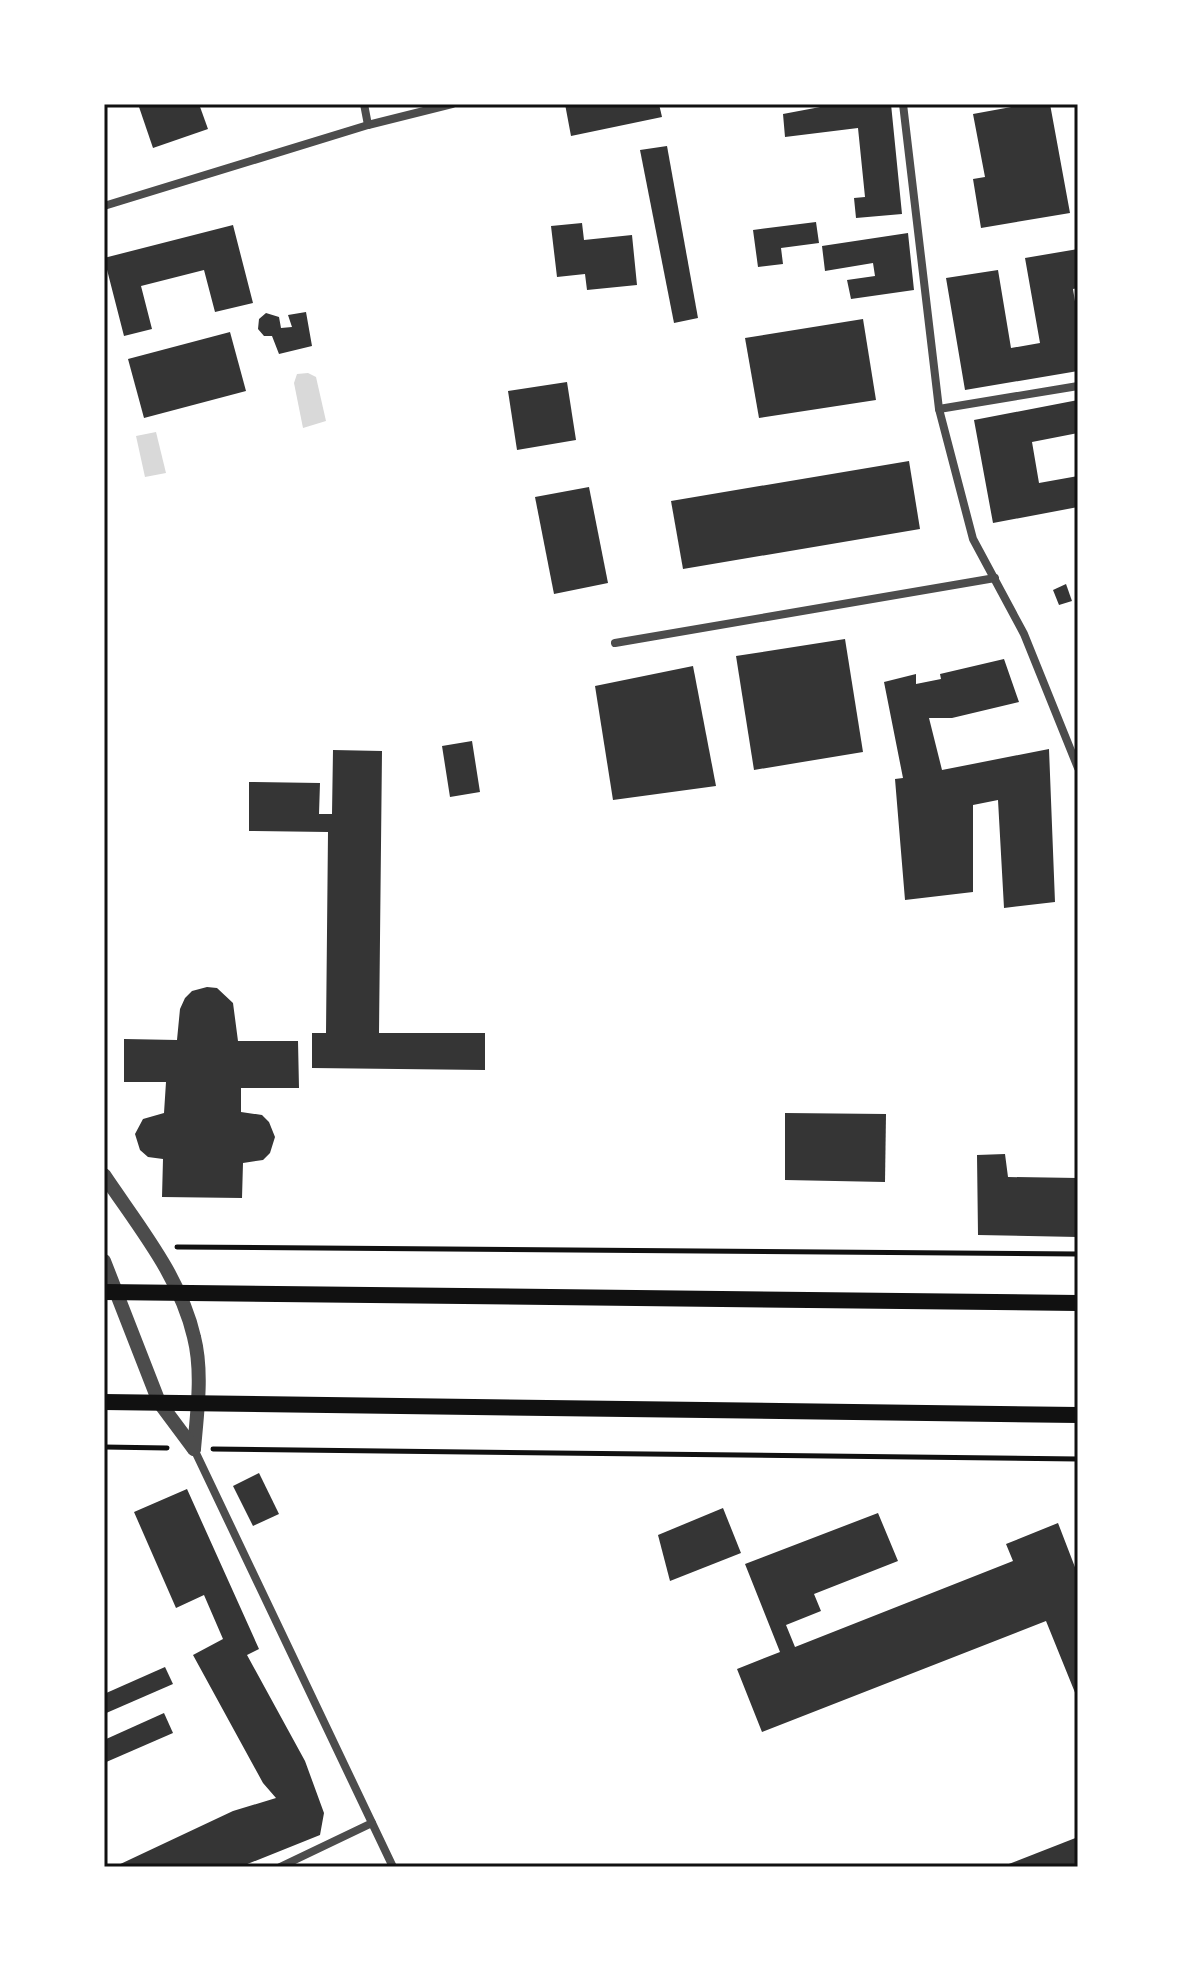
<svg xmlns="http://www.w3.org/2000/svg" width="1182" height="1971" font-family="'IBM Plex Sans',sans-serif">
  <rect width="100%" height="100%" fill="#fff"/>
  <!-- water -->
  <g fill="#d9d9d9">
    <path d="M308,373L316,377L326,421L303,428L294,383L297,374Z"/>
    <path d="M156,432L166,473L145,477L136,436Z"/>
  </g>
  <!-- building -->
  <g fill="#353535">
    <path d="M138,104H199L208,129L153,148Z"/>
    <path d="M565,104H659L662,117L571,136Z"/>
    <path d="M836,104H891L902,214L856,218L854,198L865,197L858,128L785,137L783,114Z"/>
    <path d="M1028,104H1050L1070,213L981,228L973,179L985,177L973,114Z"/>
    <path d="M667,146L698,318L674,323L640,150Z"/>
    <path d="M816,222L819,243L781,248L783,264L758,267L753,230Z"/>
    <path d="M582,223L584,240L632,235L637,285L587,290L585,274L557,277L551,226Z"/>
    <path d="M233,225L253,303L215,312L204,270L141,286L152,329L124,336L104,258Z"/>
    <path d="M908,233L914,290L851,299L847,280L875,276L873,263L825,271L822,246Z"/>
    <path d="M1078,249V288L1073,289L1078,320V371L965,390L946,278L998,270L1011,348L1040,343L1025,258Z"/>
    <path d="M306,312L312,346L279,354L272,336H264L258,329L259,319L266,313L279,317L281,328L292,327L288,315Z"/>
    <path d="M863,319L876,400L759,418L745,338Z"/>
    <path d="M230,332L246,391L144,418L128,359Z"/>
    <path d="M567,382L576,440L517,450L508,391Z"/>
    <path d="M1078,400V433L1032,442L1039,483L1078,476V507L993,523L974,420Z"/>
    <path d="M909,461L920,529L683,569L671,501Z"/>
    <path d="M589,487L608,583L554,594L535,497Z"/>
    <path d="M1066,584L1072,601L1059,605L1053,590Z"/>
    <path d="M845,639L863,752L754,770L736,656Z"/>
    <path d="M1004,659L1019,702L952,718H929L942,770L1049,749L1055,902L1004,908L998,800L973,805V892L905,900L895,779L903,778L884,682L916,674V684L941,679L940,674Z"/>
    <path d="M693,666L716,786L613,800L595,686Z"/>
    <path d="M472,741L480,792L450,797L442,746Z"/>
    <path d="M333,750L382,751L379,1033H485V1070L312,1068V1033H326L328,832L249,831V782L320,783L319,814H332Z"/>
    <path d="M207,987L217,988L233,1003L238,1041H298L299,1088H241V1112L262,1115L269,1122L275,1137L270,1153L263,1160L243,1163L242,1198L162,1197L163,1159L148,1157L140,1150L135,1134L143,1119L164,1113L166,1082H124V1039L177,1040L180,1009L185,998L192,991Z"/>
    <path d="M785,1113L886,1114L885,1182L785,1180Z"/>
    <path d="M1005,1154L1008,1177L1078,1178V1237L978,1235L977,1155Z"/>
    <path d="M259,1473L279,1514L253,1526L233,1486Z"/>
    <path d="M187,1489L259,1649L247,1655L305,1761L324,1813L320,1835L240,1867H114L233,1811L276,1798L263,1783L193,1655L223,1639L204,1595L176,1608L134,1512Z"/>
    <path d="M723,1508L741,1553L670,1581L658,1535Z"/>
    <path d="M878,1513L898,1561L814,1594L821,1611L786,1625L795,1647L1013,1561L1006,1544L1058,1523L1078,1575V1700L1046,1621L762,1732L737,1669L780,1652L745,1564Z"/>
    <path d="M165,1667L173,1684L104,1714V1694Z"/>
    <path d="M164,1713L173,1733L104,1763V1740Z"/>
    <path d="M1078,1837V1867H1001Z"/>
  </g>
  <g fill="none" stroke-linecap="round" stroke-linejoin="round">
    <!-- path -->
    <g stroke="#111" stroke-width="5">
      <path d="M177,1247L1078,1254"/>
      <path d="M104,1447L167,1448"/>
      <path d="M213,1449L1078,1459"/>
    </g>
    <!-- minor -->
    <g stroke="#4c4c4c" stroke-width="8">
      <path d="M364,104L368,125"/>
      <path d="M903,104L939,409L973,539L1024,634L1078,768"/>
      <path d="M104,206L368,125L452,104"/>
      <path d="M939,409L1078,386"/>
      <path d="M615,643L995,578"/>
      <path d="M194,1449L393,1867"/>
      <path d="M280,1867L372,1823"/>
    </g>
    <!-- tertiary -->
    <g stroke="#4c4c4c" stroke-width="14">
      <path d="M104,1175C138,1226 180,1276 194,1337C203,1372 197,1413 194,1449"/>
      <path d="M104,1261L159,1402L194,1449"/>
    </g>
    <!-- secondary -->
    <g stroke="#111" stroke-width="16">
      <path d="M104,1292L1078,1303"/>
      <path d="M104,1402L1078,1415"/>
    </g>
  </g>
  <!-- border -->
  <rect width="1182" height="1971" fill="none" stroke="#ffffff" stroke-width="212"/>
  <rect x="106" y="106" width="970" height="1759" fill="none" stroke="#111" stroke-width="3"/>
</svg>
